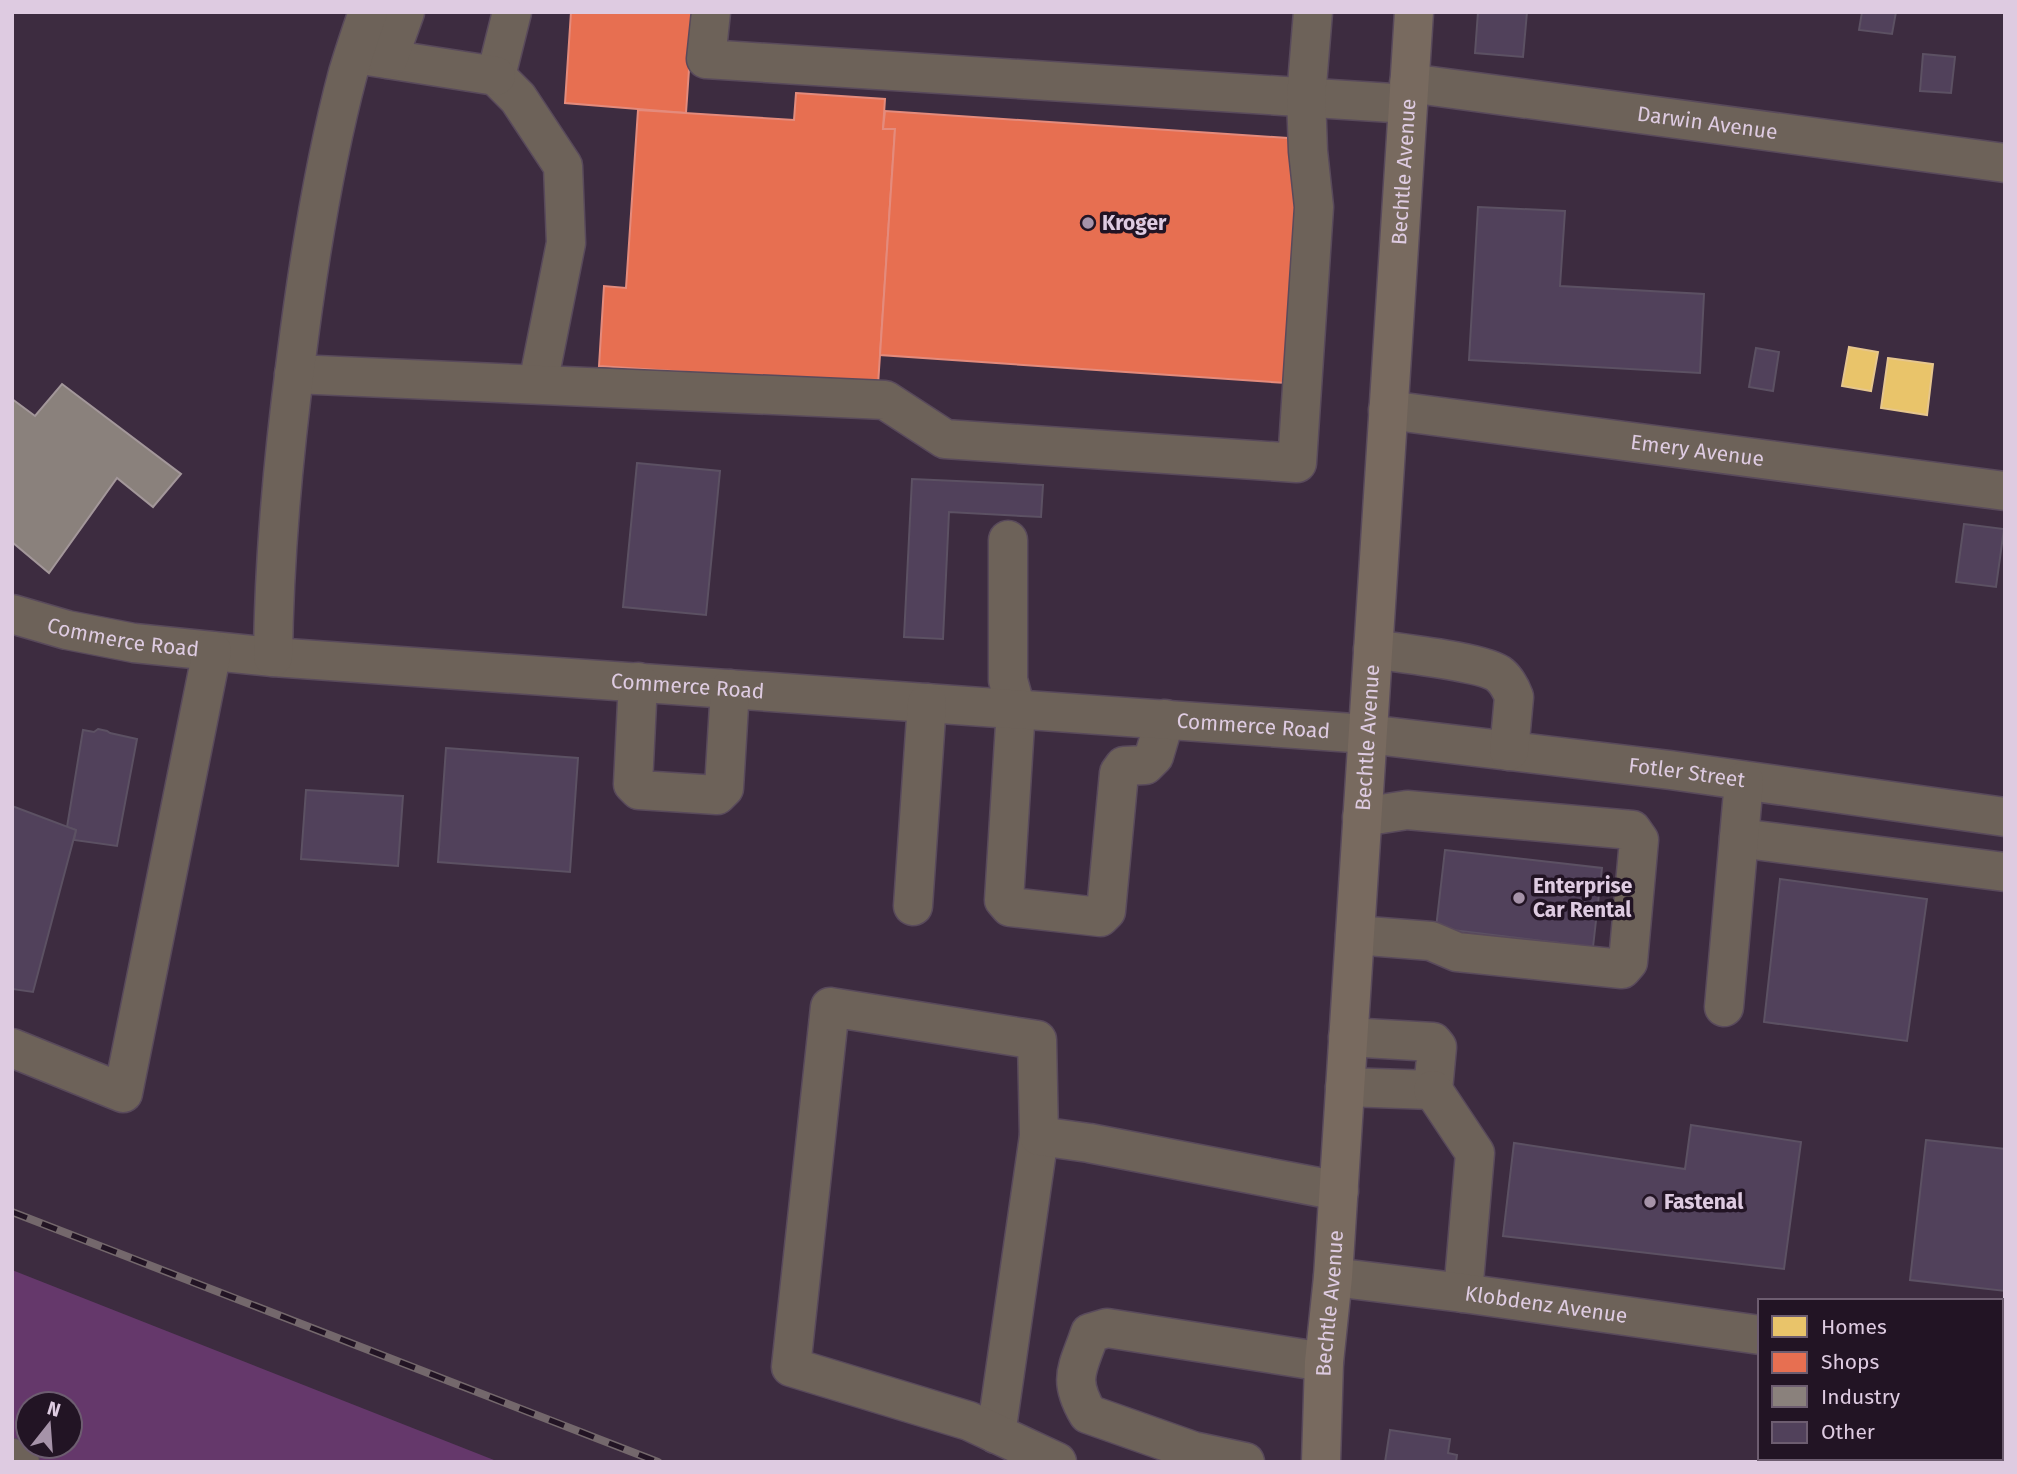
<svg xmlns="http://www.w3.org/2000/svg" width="2017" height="1474" font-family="'Fira Sans',sans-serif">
  <rect width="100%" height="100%" fill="#3d2c40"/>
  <!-- green -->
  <path fill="#65386b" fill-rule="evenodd" d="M12,1270L499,1462H12ZM28,1404H70V1446H28Z"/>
  <!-- homes -->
  <g fill="#e9c46a" stroke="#e6c68e" stroke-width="2">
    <path d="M1849,347L1878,352L1871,391L1842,386Z"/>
    <path d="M1888,358L1933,364L1927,415L1881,408Z"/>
  </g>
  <!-- shops -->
  <g fill="#e76f51" stroke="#e48b7c" stroke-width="2">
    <path d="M571,12H693L686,113L565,103Z"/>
    <path d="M796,93L885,99L883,129H895L878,385L599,366L604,286L626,288L638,110L794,120Z"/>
    <path d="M885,111L1302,139L1286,383L880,355L895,129H883Z"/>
  </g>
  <!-- industry -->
  <path fill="#8a817c" stroke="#a3979a" stroke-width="2" d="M62,384L181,474L153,507L117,478L49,573L12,542V399L35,416Z"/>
  <!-- building -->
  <g fill="#51415b" stroke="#5c5163" stroke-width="2">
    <path d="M1478,12H1527L1523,57L1475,53Z"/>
    <path d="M1862,12H1896L1892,34L1859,30Z"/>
    <path d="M1923,54L1955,57L1951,93L1920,91Z"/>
    <path d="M1478,207L1565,211L1560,286L1704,294L1700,373L1469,360Z"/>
    <path d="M1756,348L1779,352L1773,391L1749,387Z"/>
    <path d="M637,463L720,471L706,615L623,607Z"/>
    <path d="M912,479L1043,485L1041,517L949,512L943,639L904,637Z"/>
    <path d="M1964,524L2004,529L1996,587L1956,582Z"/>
    <path d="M98,729L107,731L110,733L137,739L117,846L74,840L76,830L67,827L83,730L94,732Z"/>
    <path d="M446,748L578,758L570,872L438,862Z"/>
    <path d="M306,790L403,796L398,866L301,859Z"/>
    <path d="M12,806L76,830L33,992L12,989Z"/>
    <path d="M1445,850L1602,868L1593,947L1436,928Z"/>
    <path d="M1780,879L1927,899L1907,1041L1764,1022Z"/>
    <path d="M1691,1125L1801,1142L1784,1269L1503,1236L1514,1143L1685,1169Z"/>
    <path d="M1926,1140L2005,1149V1291L1910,1280Z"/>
    <path d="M1390,1430L1450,1439L1448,1453L1457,1455L1456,1462H1385Z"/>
  </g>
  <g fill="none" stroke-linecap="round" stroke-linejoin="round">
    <!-- minor casing -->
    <g stroke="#594a5b" stroke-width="41">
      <g id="minor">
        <path d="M512,12L496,76L518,98L563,166L566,243L538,384"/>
        <path d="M711,12L706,59L1408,104"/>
        <path d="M355,54L496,76"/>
        <path d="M388,59L405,12"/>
        <path id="s1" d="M1409,83L2005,163"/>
        <path d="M294,374L885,400L945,439L1297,463L1314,207L1308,151L1306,97L1313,12"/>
        <path id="s2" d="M1388,410L2005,491"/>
        <path d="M1008,540V680L1016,709L1004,900L1010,907L1100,917L1106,911L1119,773L1124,766L1145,765L1154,756L1165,719"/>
        <path id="s3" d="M12,614L67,630L134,643L273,657L1367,734L1670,770L2005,817"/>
        <path d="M1373,649C1397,653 1485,662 1500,675C1507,681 1511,689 1514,697L1509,751"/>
        <path d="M273,657C274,557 283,459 296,360C308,264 323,167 348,73C354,53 361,32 368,12"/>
        <path d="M638,682L633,784L639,790L717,795L724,788L730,689"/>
        <path d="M1739,838L2005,872"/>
        <path d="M913,906L927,703"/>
        <path d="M1355,935L1431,941L1457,952L1622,969L1628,962L1639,840L1632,830L1407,810L1362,817"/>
        <path d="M1724,1007L1744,781"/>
        <path d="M12,1048L123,1093L212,651"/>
        <path d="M1345,1087L1433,1090L1437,1047L1433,1042L1348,1037"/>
        <path d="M1433,1090L1475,1153L1463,1293"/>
        <path id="s4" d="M1333,1277L1463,1293L1760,1335"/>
        <path d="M2001,1369H2005"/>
        <path d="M996,1434L1039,1136"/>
        <path d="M12,1458L20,1462"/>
        <path d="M1057,1462L969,1421L791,1367L830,1007L1037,1040L1039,1136L1089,1143L1339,1191"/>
        <path d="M1245,1462L1193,1451L1088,1414C1067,1378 1078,1369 1090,1333L1107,1328L1324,1362"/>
        <path d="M1907,1462L1908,1458"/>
      </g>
    </g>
    <!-- major casing -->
    <g stroke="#594a5b" stroke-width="41">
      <g id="major">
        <path id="s5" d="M1321,1462L1324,1362L1333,1277L1414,12"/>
      </g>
    </g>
    <!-- minor -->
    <use href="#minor" stroke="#6d6259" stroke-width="38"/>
    <!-- major -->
    <use href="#major" stroke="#786a5f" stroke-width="38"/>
    <!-- rail casing -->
    <g stroke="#74686c" stroke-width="8">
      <path id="rail" d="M12,1212L658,1462"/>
    </g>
    <!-- rail -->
    <use href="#rail" stroke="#221424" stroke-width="5" stroke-dasharray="16" stroke-linecap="butt"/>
  </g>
  <!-- markers -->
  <g fill="#a693a9" stroke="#221424" stroke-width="2.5">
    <circle cx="1088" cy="223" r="7"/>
    <circle cx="1519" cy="898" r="7"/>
    <circle cx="1650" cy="1202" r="7"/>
  </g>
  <g text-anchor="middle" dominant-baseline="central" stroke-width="7" stroke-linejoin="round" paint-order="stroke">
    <!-- street labels -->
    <g font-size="21" fill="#decbe1" stroke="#221424">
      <text stroke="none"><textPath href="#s1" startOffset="301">Darwin Avenue</textPath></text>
      <text stroke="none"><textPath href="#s5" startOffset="1293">Bechtle Avenue</textPath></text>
      <text stroke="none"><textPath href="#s2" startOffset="312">Emery Avenue</textPath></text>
      <text stroke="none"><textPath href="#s3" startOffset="114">Commerce Road</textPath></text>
      <text stroke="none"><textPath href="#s3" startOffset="681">Commerce Road</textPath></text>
      <text stroke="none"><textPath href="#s3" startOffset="1248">Commerce Road</textPath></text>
      <text stroke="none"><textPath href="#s5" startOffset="726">Bechtle Avenue</textPath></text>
      <text stroke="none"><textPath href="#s3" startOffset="1684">Fotler Street</textPath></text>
      <text stroke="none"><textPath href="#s5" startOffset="159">Bechtle Avenue</textPath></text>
      <text stroke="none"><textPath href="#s4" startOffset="215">Klobdenz Avenue</textPath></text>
    </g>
    <!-- poi labels -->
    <g font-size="21" font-weight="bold" fill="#decbe1" stroke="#221424" text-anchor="start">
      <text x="1102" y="223">Kroger</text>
      <text x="1533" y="886">Enterprise<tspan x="1533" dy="24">Car Rental</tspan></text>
      <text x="1664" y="1202">Fastenal</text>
    </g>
  </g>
  <!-- border -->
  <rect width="2017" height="1474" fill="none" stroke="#decbe1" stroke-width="28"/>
  <!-- legend -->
  <rect x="1758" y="1299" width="245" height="161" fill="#221424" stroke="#6d5d70" stroke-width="2"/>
  <rect x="1772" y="1316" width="35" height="21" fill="#e9c46a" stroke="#6d5d70" stroke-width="2"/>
  <text x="1821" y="1334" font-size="21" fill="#decbe1">Homes</text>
  <rect x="1772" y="1352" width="35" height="21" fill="#e76f51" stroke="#6d5d70" stroke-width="2"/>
  <text x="1821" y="1369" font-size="21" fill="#decbe1">Shops</text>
  <rect x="1772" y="1386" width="35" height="21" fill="#8a817c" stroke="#6d5d70" stroke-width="2"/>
  <text x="1821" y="1404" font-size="21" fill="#decbe1">Industry</text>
  <rect x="1772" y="1422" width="35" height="21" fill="#51415b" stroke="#6d5d70" stroke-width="2"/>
  <text x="1821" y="1439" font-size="21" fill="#decbe1">Other</text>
  <!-- north arrow -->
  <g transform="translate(49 1425) rotate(17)"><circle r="33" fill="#221424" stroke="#6d5d70" stroke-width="2"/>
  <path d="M0-5L12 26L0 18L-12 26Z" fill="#a693a9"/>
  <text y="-10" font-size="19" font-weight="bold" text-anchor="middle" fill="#decbe1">N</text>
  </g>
</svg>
